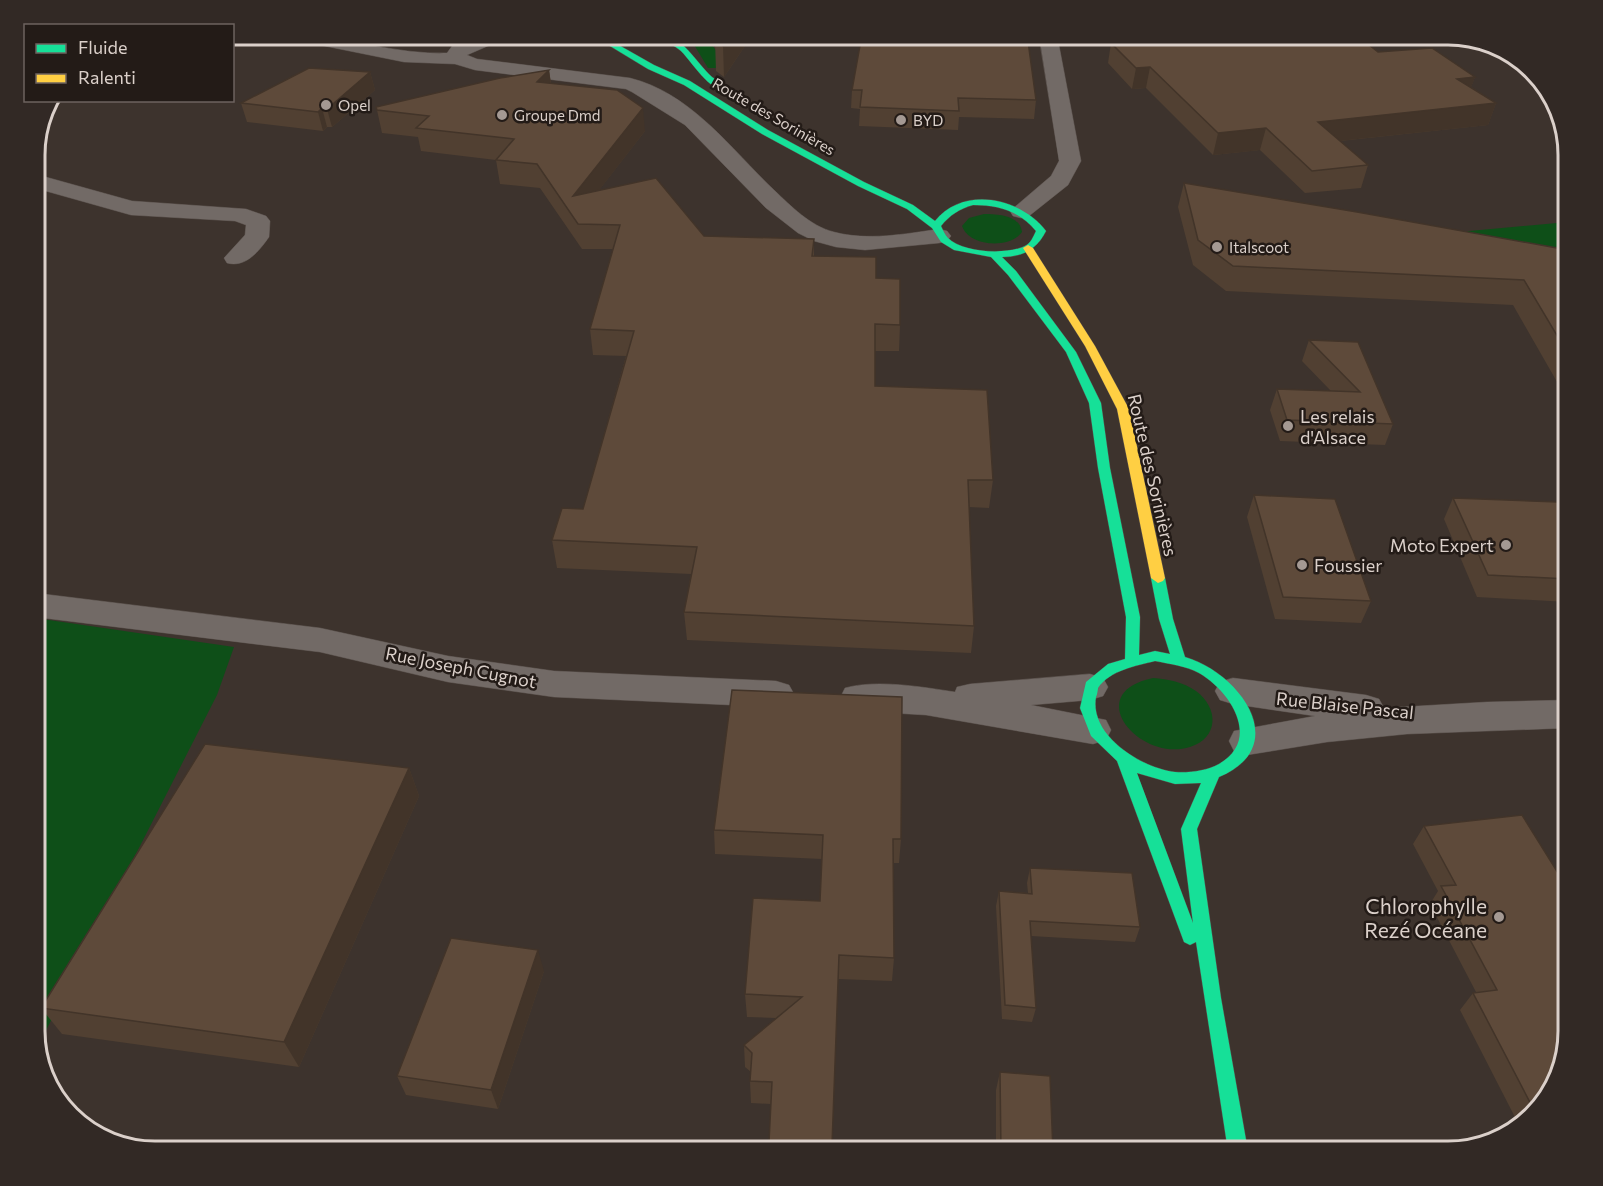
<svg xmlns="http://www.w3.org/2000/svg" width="1603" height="1186" font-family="Commissioner,sans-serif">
  <rect width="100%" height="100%" fill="#3d332d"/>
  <!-- green -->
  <g fill="#0e4f18">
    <path d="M679,35H704L730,68H708L693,43Z"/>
    <path d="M984,214C997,214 1020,215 1022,232C1010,249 969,247 962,226L969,218Z"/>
    <path d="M1568,222V257L1437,234Z"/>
    <path d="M35,618L234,647L217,695L37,1048L35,1039Z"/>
    <path d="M1153,678C1168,679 1183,682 1196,691C1219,708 1219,738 1190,747C1140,763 1080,693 1153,678Z"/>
  </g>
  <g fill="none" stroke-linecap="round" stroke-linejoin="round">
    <!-- street casing -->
    <g stroke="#584f4a" stroke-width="1">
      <g id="street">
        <path d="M292,35C344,35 394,55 447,53L460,35H478L476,38L484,35H507L504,39L467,55L477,59L630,78C691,93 731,149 774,190C791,206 810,226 834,232C867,241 905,234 939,229L947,231L951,236L947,241L939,243L865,250L836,247L814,241L798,233L766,208L685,125L632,92L626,89L475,70L455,64L404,62L300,41L294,40Z"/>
        <path d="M1039,35H1057L1081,161L1068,185L1029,216L1021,218L1013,216L1010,211L1051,176L1059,161Z"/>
        <path d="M35,174L132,201L246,209L266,216L270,221L269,237C259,251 246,268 227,263L224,258L245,235L246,225L235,221L131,215L35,188Z"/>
        <path d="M35,593L320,628L448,656L554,671L776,681L789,685L794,694L789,703L776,707L554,697L448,682L320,652L35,617Z"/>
        <path d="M1090,674L1103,678L1108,687L1103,696L1090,700L1031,705L1106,720L1111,730L1106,740L1093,744L926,715L858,711L845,708L840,698L845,688C876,679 923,687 955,692L957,687L970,684Z"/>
        <path d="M1233,678L1366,695L1379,699L1384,708L1487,702L1568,700V728L1407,734L1327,742L1247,755L1234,751L1229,741L1234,731L1315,716L1233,704L1220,700L1215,691L1220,682Z"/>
      </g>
    </g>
    <!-- fast casing -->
    <g stroke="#584f4a" stroke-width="1">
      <g id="fast">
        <path d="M592,35H601L654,65L690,81L768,130L864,182L913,205L935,221C964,185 1021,198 1046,231C1037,249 1023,257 1002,257L1016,271L1076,352L1101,403L1110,468L1140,617L1139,655L1155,651L1170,654L1159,619L1151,578L1158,573L1165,578L1173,619L1185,657C1240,673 1293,746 1219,777L1197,829L1221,998L1248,1151H1228L1196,942L1190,945L1184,942L1117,761L1091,736L1080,708L1086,682L1108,664L1125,659L1126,617L1098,468L1089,403L1066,352L1008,275L991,257L954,250L941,242L932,228L907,209L858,186L762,134L684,85L648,69ZM973,205C999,205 1019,211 1036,231C1033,237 1031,243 1025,246C1007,255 963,253 948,238C945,235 943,230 941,226C950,215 959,209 973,205ZM1155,661C1170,664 1186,666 1199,673C1230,691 1262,739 1219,764C1207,771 1188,773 1175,772C1141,768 1089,735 1096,697C1097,696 1098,689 1098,688C1110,670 1136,666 1155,661ZM1137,773L1175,784L1201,783L1181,829L1193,923Z"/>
        <path d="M656,35C681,32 696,63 712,77C717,81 724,84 729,87V91C709,92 694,64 681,51C674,45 664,41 656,35Z"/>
      </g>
    </g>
    <!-- slow casing -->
    <g stroke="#584f4a" stroke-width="1">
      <path id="slow" d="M1028,245L1033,248L1095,346L1129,409L1165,578L1163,581L1158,583L1151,578L1117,409L1085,346L1023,248Z"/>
    </g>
    <!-- street -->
    <use href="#street" fill="#726a66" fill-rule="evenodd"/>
    <!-- fast -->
    <use href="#fast" fill="#16e098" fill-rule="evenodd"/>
    <!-- slow -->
    <use href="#slow" fill="#ffcf43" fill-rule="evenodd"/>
  </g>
  <!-- wall -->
  <g fill="#514032">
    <path d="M753,34L724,77L716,71L715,40Z"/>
    <path d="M1336,39L1378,52L1475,77L1471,87L1496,103L1488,125L1340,141L1368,165L1361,188L1305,193L1260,150L1213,155L1146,88L1132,89L1108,63L1111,43Z"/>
    <path d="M549,70L551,83L645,131L599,190L704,236L814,239V256L876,278L900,325L899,351H875V386L993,480L989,508L969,507L974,626L971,653L687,640L684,612L691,574L557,568L552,540L583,509L626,356L593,355L590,329L613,249H582L540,188L500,184L496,160L421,151L418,137L382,133L377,110Z"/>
    <path d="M370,72L375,90L332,127H327L323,131L247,122L241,103Z"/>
    <path d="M852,90L1036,100L1034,119L959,117L958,130L859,126L860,109L851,108Z"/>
    <path d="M1184,183L1568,250V401L1513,305L1226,291L1193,265L1178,207Z"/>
    <path d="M1309,340L1393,424L1385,445L1280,441L1270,410L1277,389L1331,391L1302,361Z"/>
    <path d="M1254,495L1371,601L1361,623L1275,619L1247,517Z"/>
    <path d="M1453,498L1568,521V602L1477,597L1444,519Z"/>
    <path d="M409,768L419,796L299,1067L62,1034L41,1008Z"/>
    <path d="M1522,815L1543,1105L1519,1125L1460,1010L1473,993L1476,992L1430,904L1438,891L1413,844L1424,826Z"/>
    <path d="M714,830L901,839L899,863H893L894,958L892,981L838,979L832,1151H769V1142L771,1104L751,1103L750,1081L751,1072L745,1067L744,1045L776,1018L747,1017L745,994L820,901L822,859L715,854Z"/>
    <path d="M1030,868L1140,927L1135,942L1031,936L1036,1008L1032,1022L1002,1019L996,906L999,891L1028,893L1027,883Z"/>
    <path d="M544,971L498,1109L406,1095L397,1076Z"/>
    <path d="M1000,1072L1053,1152H996V1090Z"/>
  </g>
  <!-- shaded-wall -->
  <g fill="#423429">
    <path d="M731,34H753L724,77L723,46Z"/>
    <path d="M1150,67L1146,88L1132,89L1136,68Z"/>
    <path d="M549,70L552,92L537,82Z"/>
    <path d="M370,72L375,90L332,127L327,109Z"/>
    <path d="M1475,77L1467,98L1457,79Z"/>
    <path d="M1496,103L1488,125L1311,144L1318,122Z"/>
    <path d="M322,108L327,127L323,131L318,112Z"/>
    <path d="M643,108L645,131L576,220L573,196Z"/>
    <path d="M1266,128L1260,150L1213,155L1218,133Z"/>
    <path d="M35,292L44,311L35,316Z"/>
    <path d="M409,768L419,796L299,1067L284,1042Z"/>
    <path d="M538,950L544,971L498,1109L491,1090Z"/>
  </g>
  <!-- building -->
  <g fill="#5e4a3a" stroke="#423429" stroke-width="1.5">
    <path d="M717,34H731L723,46L715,40Z"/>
    <path d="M862,34H1027L1036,100L958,98L959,111L860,107L862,90H852Z"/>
    <path d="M1207,34H1330L1336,39L1359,37L1378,52L1432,48L1475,77L1457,79L1496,103L1318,122L1368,165L1312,171L1266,128L1218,133L1150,67L1136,68L1111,43Z"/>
    <path d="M309,68L370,72L327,109L322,108L318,112L241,103Z"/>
    <path d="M549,70L537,82L617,90L643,108L573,196L656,178L704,236L814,239L812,256L876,257V278L900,279V325L875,324V386L987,390L993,480H968L974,626L684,612L697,547L552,540L562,508L583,509L634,331L590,329L620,225L578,224L537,164L496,160L514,139L416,128L429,116L377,110L376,107L500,78Z"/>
    <path d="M1184,183L1357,212L1568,250V354L1524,280L1233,266L1198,240Z"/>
    <path d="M1309,340L1358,342L1393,424L1287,420L1277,389L1360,392Z"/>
    <path d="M1254,495L1335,499L1371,601L1283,597Z"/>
    <path d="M1453,498L1558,502L1568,521V579L1488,575Z"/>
    <path d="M732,690L902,697L901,839H893L894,958L839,955L832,1145L769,1142L772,1082L750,1081L752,1053L744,1045L802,997L745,994L753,898L820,901L823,835L714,830Z"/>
    <path d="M205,744L409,768L284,1042L41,1008Z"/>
    <path d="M1522,815L1568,889V1032L1543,1105L1535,1112L1473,993L1497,990L1441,886L1456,885L1424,826Z"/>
    <path d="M1030,868L1132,873L1140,927L1030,921L1036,1008L1005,1005L999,891L1032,894Z"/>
    <path d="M451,938L538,950L491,1090L397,1076Z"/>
    <path d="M1000,1072L1050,1076L1053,1152H1001Z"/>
  </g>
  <!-- markers -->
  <g fill="#a49993" stroke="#231b17" stroke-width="2">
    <circle cx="326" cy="105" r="6"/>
    <circle cx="502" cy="115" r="6"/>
    <circle cx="901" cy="120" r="6"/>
    <circle cx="1217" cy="247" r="6"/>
    <circle cx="1288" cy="426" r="6"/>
    <circle cx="1506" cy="545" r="6"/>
    <circle cx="1302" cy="565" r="6"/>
    <circle cx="1499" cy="917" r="6"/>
  </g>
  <g text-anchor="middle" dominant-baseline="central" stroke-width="5" stroke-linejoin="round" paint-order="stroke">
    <!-- far-poi labels -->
    <g font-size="15" fill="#dbd0ca" stroke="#231b17" text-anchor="start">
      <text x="338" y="105">Opel</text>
      <text x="514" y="115">Groupe Dmd</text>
      <text x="913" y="120">BYD</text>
      <text x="1229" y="247">Italscoot</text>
    </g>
    <!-- far-street labels -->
    <g font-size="15" fill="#dbd0ca" stroke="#231b17">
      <text transform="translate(774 116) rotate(30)">Route des Sorinières</text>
    </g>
    <!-- poi labels -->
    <g font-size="18" fill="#dbd0ca" stroke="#231b17" text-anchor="start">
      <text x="1300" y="416">Les relais<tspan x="1300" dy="21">d'Alsace</tspan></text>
      <text x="1494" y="545" text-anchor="end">Moto Expert</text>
      <text x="1314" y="565">Foussier</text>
    </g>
    <!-- street labels -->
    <g font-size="18" fill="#dbd0ca" stroke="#231b17">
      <text transform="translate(1153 475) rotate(77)">Route des Sorinières</text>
      <text transform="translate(461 667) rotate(11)">Rue Joseph Cugnot</text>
      <text transform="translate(1345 705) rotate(6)">Rue Blaise Pascal</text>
    </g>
    <!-- near-poi labels -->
    <g font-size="21" fill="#dbd0ca" stroke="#231b17" text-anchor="end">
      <text x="1487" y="905">Chlorophylle<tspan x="1487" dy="24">Rezé Océane</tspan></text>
    </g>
  </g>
  <!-- crop -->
  <path d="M0 0H1603V1186H0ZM155 45H1448A110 110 0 0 1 1558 155V1031A110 110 0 0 1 1448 1141H155A110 110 0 0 1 45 1031V155A110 110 0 0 1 155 45Z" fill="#322925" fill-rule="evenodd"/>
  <path fill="none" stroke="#dbd0ca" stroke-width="3" d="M155 45H1448A110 110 0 0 1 1558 155V1031A110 110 0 0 1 1448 1141H155A110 110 0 0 1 45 1031V155A110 110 0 0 1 155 45Z"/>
  <!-- legend -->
  <rect x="24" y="24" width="210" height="78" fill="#231b17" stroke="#6d635f" stroke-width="1.5"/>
  <rect x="36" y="44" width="30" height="9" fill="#16e098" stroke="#6d635f" stroke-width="1.5"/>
  <text x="78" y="54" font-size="18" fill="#dbd0ca">Fluide</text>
  <rect x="36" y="74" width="30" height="9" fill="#ffcf43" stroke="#6d635f" stroke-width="1.5"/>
  <text x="78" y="84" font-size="18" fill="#dbd0ca">Ralenti</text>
</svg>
